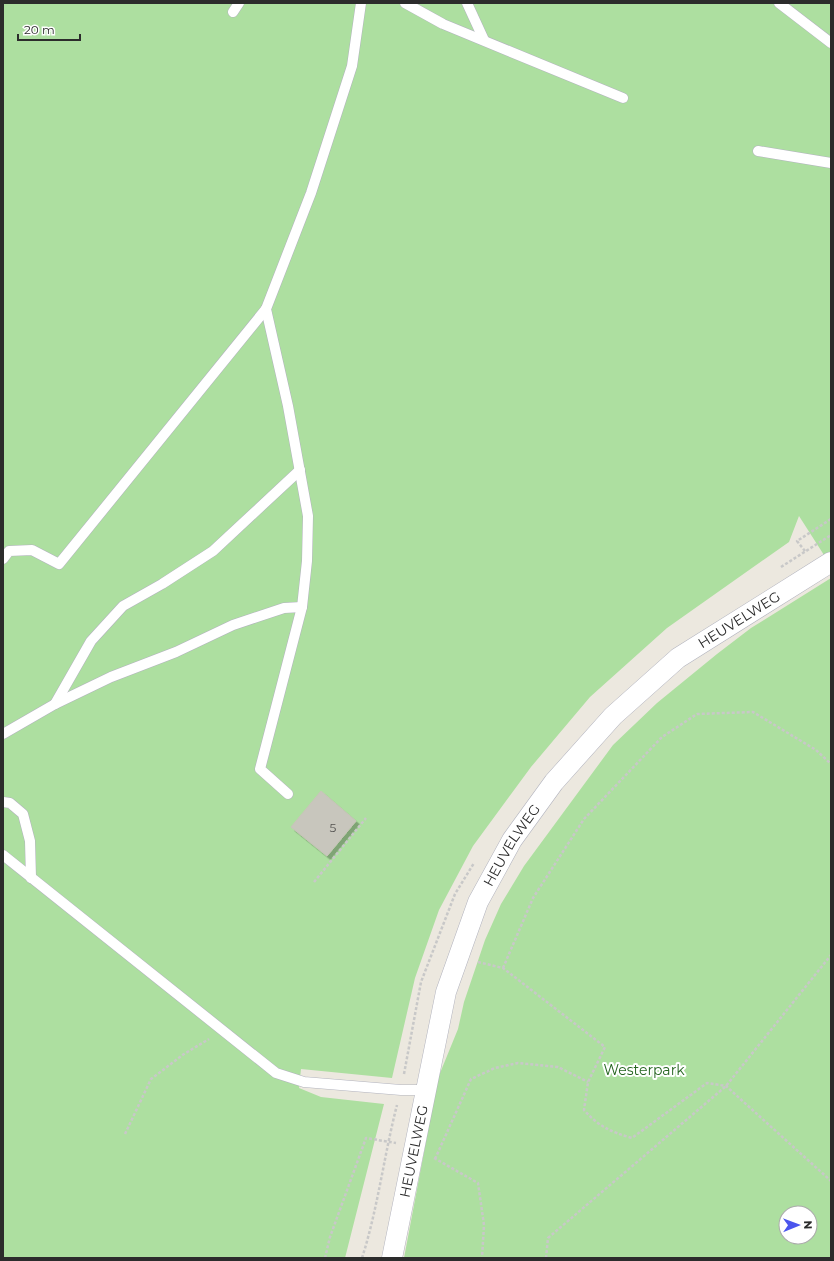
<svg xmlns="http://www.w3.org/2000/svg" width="834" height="1261" font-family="Montserrat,sans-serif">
  <defs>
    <filter id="shadow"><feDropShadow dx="3.5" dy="3.5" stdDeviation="0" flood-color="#0004"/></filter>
  </defs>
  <rect width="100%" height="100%" fill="#ece8df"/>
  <!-- green -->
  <g fill="#addfa0" fill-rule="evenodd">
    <path d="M3,3H831V566L799,516L789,542L667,628L590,697L531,767L473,846L439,910L415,978L392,1078L301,1069L299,1088L321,1097L384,1104L345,1258H3Z"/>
    <path d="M831,578V1258H404L438,1078L458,1029L464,1002L485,940L501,904L524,866L613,745L657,703L717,654L751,628ZM786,1213H810V1237H786Z"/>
  </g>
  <!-- building -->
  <path fill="#c8c6bd" stroke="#c8c4b9" filter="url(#shadow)" d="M321,791L356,821L327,856L291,827Z"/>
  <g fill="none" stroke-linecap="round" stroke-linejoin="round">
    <!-- lane casing -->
    <g stroke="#b2b3be" stroke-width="11">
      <g id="lane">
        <path d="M405,3L443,24L623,98"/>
        <path d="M467,3L484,40"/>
        <path d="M779,3L831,43"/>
        <path d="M233,12L239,3"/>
        <path d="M758,151L831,163"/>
        <path d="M3,559L9,551L32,550L59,564L266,309"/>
        <path d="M55,704L91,641L123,606L162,584L213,551L300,470"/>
        <path d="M3,734L55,704L111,677L176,652L233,625L284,608L302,607"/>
        <path d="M288,794L260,769L302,607L307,561L308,516L288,406L266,309L311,193L352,66L361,3"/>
        <path d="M3,802L10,803L23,814L30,841L31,878"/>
        <path d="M3,855L276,1073L304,1082L401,1090H425"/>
      </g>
    </g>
    <!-- street casing -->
    <g stroke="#b2b3be" stroke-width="21">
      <g id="street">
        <path id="s1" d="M392,1258L446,992L478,902L512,840L554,782L613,716L678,658L831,562"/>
      </g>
    </g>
    <!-- path -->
    <g stroke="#c8c8c8" stroke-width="2.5" stroke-dasharray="3 2" stroke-linecap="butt">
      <path d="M805,551L797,541L831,519"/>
      <path d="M781,567L831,535"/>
      <path d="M314,882L366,818"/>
      <path d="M478,962L503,968L605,1047L588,1082L584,1110C598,1126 611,1132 632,1138L707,1083L726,1086L831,1181"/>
      <path d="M503,968L533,898L584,819L662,737L697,714L753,712L816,750L831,764"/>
      <path d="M404,1074L421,982L455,894L474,863"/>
      <path d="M125,1134L151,1079L184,1054L209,1039"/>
      <path d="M434,1158L478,1183L484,1225L482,1258"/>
      <path d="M435,1159L471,1079L495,1068L518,1063L558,1067L588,1082"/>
      <path d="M325,1258L330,1237L366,1138L396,1143"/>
      <path d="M362,1258C378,1208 384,1155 397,1105"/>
      <path d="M546,1258L548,1238L726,1086L831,955"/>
    </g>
    <!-- lane -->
    <use href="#lane" stroke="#fff" stroke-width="10"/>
    <!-- street -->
    <use href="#street" stroke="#fff" stroke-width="20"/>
  </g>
  <g text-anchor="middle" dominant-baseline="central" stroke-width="4" stroke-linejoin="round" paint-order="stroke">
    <!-- number labels -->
    <g font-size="12" fill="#535250">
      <text x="333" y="827">5</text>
    </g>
    <!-- street labels -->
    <g font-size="14" fill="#2c2c2c" stroke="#fff">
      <text stroke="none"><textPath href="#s1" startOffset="757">HEUVELWEG</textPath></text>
      <text stroke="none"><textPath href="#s1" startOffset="433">HEUVELWEG</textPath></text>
      <text stroke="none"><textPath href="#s1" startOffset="109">HEUVELWEG</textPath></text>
    </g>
    <!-- park labels -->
    <g font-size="14" fill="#256520" stroke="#fff">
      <text x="644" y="1070">Westerpark</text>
    </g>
  </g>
  <!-- border -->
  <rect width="834" height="1261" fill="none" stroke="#2c2c2c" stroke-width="8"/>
  <!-- north arrow -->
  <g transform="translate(798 1225) rotate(89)"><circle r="19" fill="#ffffff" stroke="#ababab"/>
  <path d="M0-3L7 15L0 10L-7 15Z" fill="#4b55ed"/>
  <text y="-6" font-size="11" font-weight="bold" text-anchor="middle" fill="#2c2c2c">N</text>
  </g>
  <!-- scale -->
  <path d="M18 34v6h62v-6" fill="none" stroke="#2c2c2c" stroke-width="2"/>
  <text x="24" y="34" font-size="12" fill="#2c2c2c" stroke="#ffffff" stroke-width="3" paint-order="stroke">20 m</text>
</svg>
